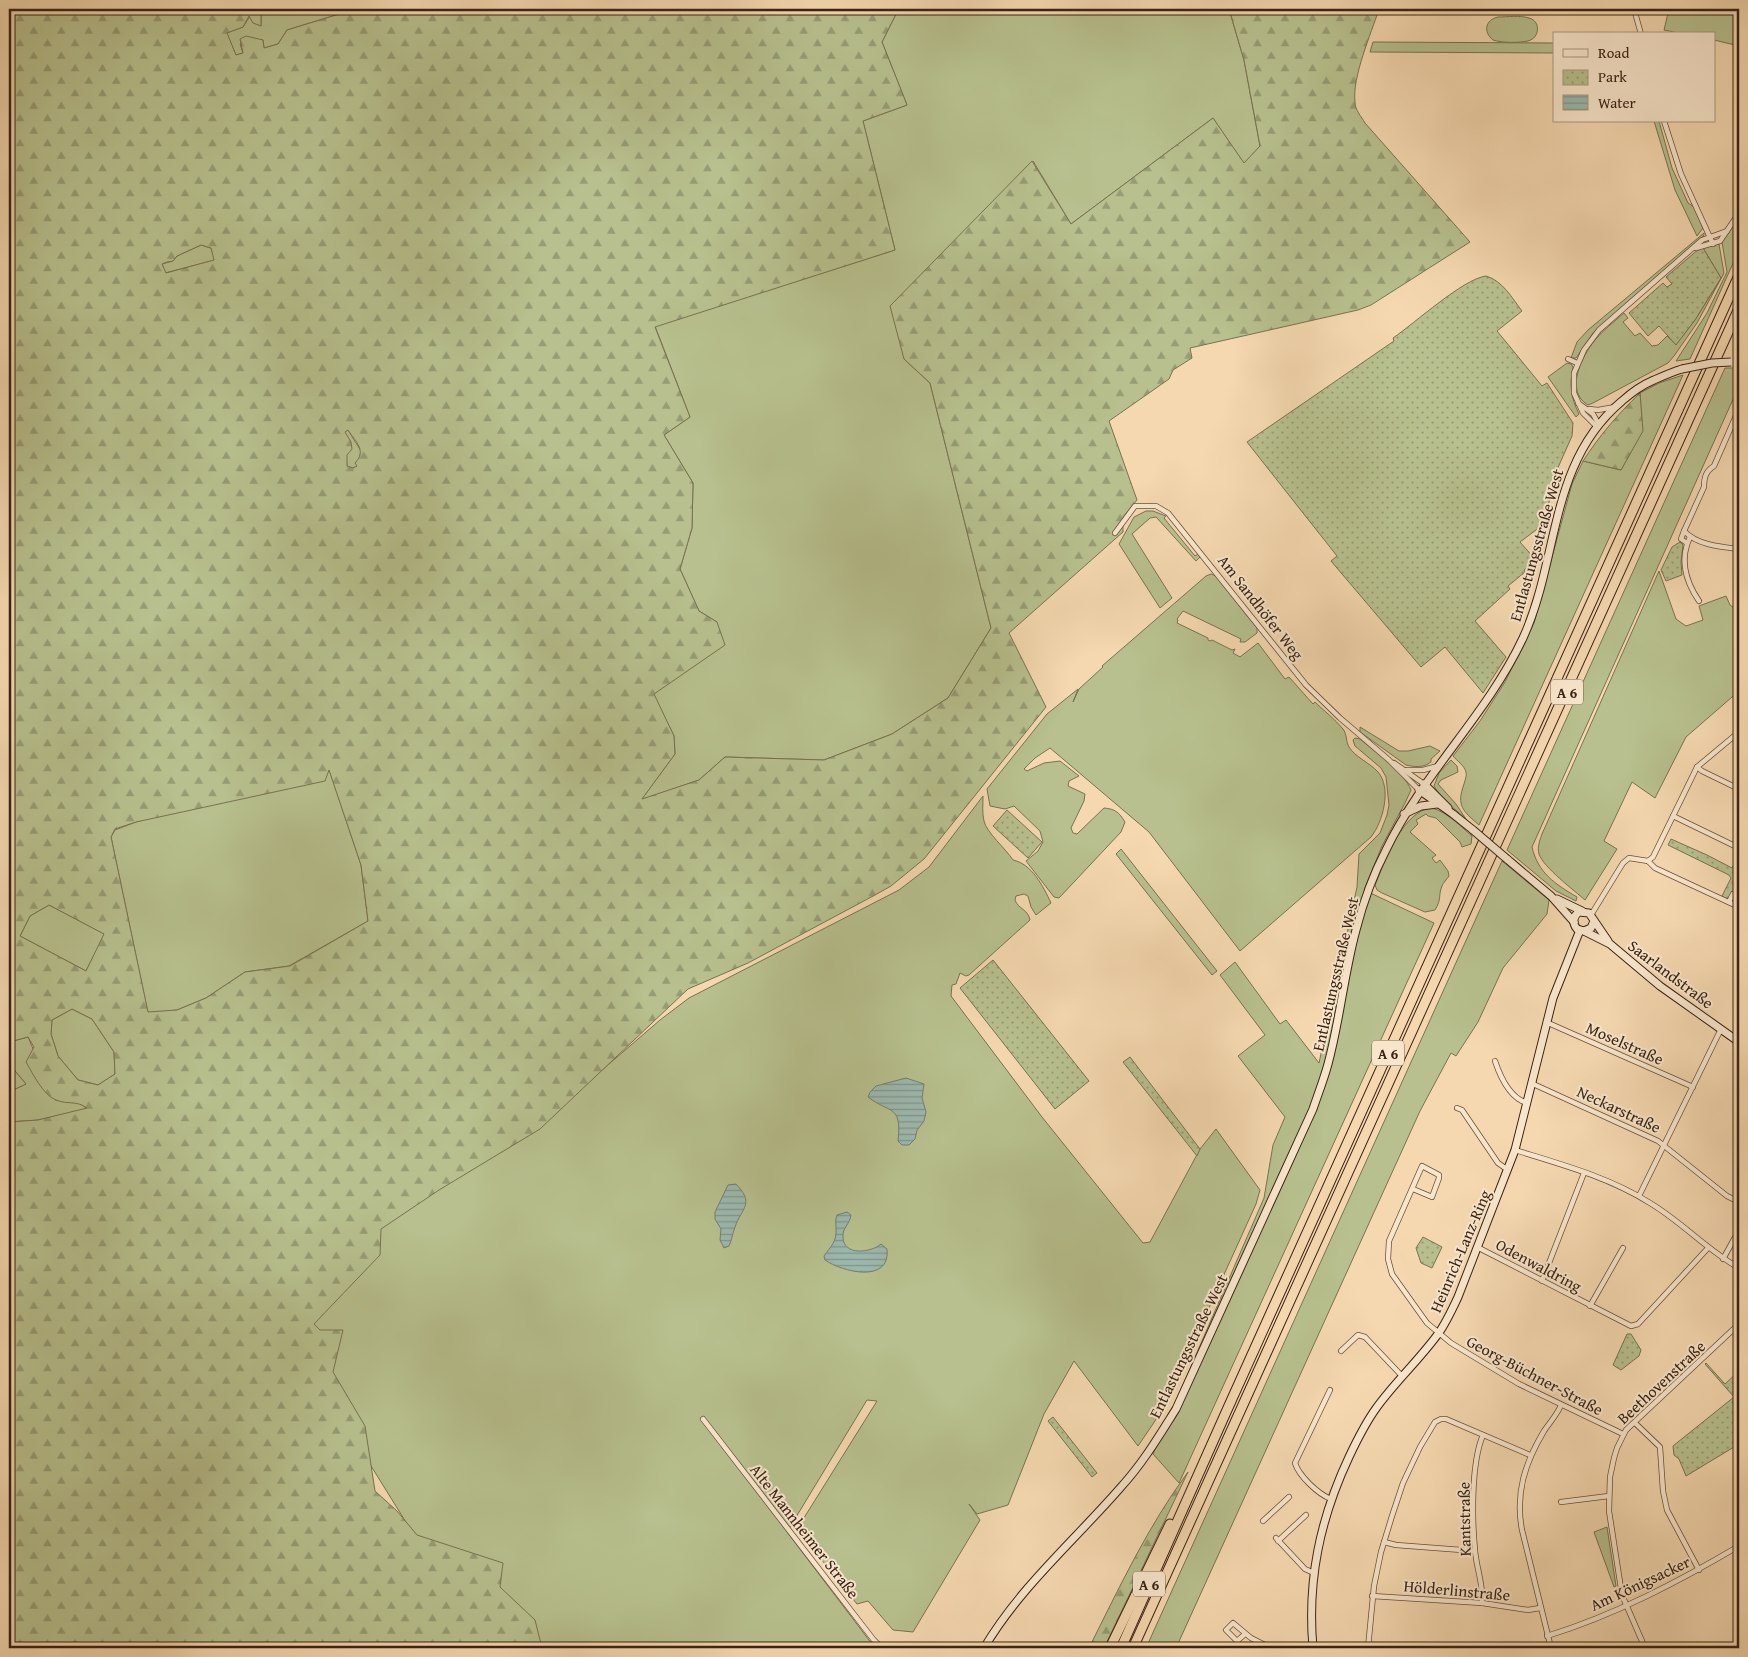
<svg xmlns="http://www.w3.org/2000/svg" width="1748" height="1657" font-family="'Gentium Book Plus',serif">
  <defs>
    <pattern id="forest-firs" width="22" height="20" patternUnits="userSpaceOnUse" patternTransform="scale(1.25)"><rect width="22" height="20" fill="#b7c08e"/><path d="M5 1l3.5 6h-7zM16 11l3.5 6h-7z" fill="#969c73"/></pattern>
    <pattern id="park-dots" width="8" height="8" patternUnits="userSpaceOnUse" patternTransform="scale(1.25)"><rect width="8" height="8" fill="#b7c08e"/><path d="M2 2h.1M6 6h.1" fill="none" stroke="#969c73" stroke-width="1.8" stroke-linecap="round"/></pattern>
    <pattern id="water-rules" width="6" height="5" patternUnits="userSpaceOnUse" patternTransform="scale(1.25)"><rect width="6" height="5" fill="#9cb9af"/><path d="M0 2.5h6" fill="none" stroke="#80968d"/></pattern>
  </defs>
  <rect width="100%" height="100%" fill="#f5d8b0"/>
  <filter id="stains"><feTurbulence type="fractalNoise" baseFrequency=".004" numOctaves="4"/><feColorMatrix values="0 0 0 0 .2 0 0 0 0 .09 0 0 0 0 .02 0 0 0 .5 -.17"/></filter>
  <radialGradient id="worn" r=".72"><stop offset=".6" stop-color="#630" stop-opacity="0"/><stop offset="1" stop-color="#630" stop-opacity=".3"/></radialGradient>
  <!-- grass -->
  <g fill="#b7c08e" stroke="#797251">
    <path d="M261,9H346V12L287,30L278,44L264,48L263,40L240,44L243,53L236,55L226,33L243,27L250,16L261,26Z"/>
    <path d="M911,9H1229L1244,60L1260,146L1244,164L1213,118L1071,224L1033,161L904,359L930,383L991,628L948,698L892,734L824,760L725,757L699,780L641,800L675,754L674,736L653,694L717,622L699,611L680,569L692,528L693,483L664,435L690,417L655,326L895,250L863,121L907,105L882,42L897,12Z"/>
    <path d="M1669,9H1739V46L1714,40V34H1683L1664,30Z"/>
    <path d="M1498,17C1507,17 1520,15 1529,18C1541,21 1540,38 1528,41C1519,43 1502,43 1493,40C1483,32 1485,20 1498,17Z"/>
    <path d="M1373,42L1554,43V53L1370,52Z"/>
    <path d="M1654,121H1659L1672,168L1688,203C1697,207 1699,220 1703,228L1697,236L1675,190Z"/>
    <path d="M1739,217V250L1690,359L1676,361L1707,313L1727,272L1722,242Z"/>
    <path d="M1704,233V235L1699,241L1593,333L1576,358H1571L1577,342L1588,330Z"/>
    <path d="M1719,244L1724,273L1697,323L1674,356L1668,363L1593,403L1588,405C1564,391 1582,356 1595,340C1603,330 1614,322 1624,313L1628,318L1623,322L1635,336L1640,333L1652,346L1658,345L1667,336L1676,344L1695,320L1721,278L1703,248Z"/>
    <path d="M201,245L211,248L215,260L165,273L162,264L173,261L177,256Z"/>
    <path d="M1567,363L1571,364L1573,367C1569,385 1571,398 1579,414L1576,417L1548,377Z"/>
    <path d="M1725,368H1739V386L1532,847C1538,873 1555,884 1577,897L1576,901L1556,891L1507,850Z"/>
    <path d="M1683,375L1479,825C1463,811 1456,806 1464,784C1465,780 1467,776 1466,772C1464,765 1457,761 1453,756L1480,721L1505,682L1534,623L1572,484L1583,461L1621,470L1642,431L1640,393L1659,383Z"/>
    <path d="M348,430L361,451L357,466L353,468L347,466L344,432Z"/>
    <path d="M1146,511H1153L1166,516L1164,518L1195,556L1198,554L1200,557L1196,561L1156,517L1150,518L1132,534L1172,598L1160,608L1119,544L1134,517Z"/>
    <path d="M1659,571L1676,619L1686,626L1703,620L1699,606L1726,596L1730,605L1739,611V691L1686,737L1655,798L1632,782L1604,841L1617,849L1585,900C1575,891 1543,867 1539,854C1537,847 1540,840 1542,834Z"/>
    <path d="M1211,574L1216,576L1257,628V633L1245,642H1240L1241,639L1183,611L1177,619L1178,620L1177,623L1208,638V640L1210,641L1212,640L1232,650L1235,649L1233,653L1240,657L1258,643L1285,679L1289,677L1313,704L1315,702C1324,711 1335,719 1343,729C1347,734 1346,742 1349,747C1355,757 1370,763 1378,772C1392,788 1383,822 1371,837L1240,951L1149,832L1050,748L1035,758L1024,769L1027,771L1044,763L1060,761L1079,776L1069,781L1068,786L1085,794L1084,801L1071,828L1073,833L1077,834L1104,808C1115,809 1119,812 1125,822L1121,832L1059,898L1054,897L1026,861L1038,851L1043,842L1040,831L1014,806L1005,809L990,806L987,789L1047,714L1078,689L1073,702L1079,689L1103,667L1102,666L1206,576Z"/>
    <path d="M1360,727L1399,751H1408L1430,746L1440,751L1431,759V762C1423,768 1415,767 1406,765L1360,732Z"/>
    <path d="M1355,738L1360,739C1375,752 1404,772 1411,790L1405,803L1382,846L1364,890L1434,923L1179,1483L1153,1454L1264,1198L1273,1145L1285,1117L1238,1056L1265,1035L1220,975L1235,962L1280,1024L1286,1020L1319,1063L1357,887L1359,854L1380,833L1387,815L1389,805L1386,777L1381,768L1355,746L1353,740Z"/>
    <path d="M1451,760L1457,766L1458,772L1441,780L1438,784L1456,804L1466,819L1442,798L1434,786L1439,773Z"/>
    <path d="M329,769L361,865L368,921L289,966L245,972L206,998L177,1010L148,1013L111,837L115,830L136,822Z"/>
    <path d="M983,796C983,804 982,813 984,821C986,832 1006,849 1013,860C1032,864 1043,886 1051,903L1036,915L1031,907L1028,896L1024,894L1016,896L1015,900C1018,909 1028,909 1030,920L969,975L966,976L960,973L956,984L952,985L951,996L1042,1117L1143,1243L1150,1242L1200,1149L1216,1129L1260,1190L1256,1204L1174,1385L1155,1421L1138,1446L1074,1361L1044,1414L1008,1505L977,1514L969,1504L980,1520L913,1632L893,1630L868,1601L857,1604L797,1529L877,1401L867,1400L787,1532L875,1648H484L260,1287L558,1108L660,1020L689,998L899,890L929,867Z"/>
    <path d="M1432,808C1449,813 1460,826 1472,836L1471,844L1462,847L1460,842L1436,818L1428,816L1426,814L1416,820L1418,824L1410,832L1436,855L1432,858L1436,863L1440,860L1448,871L1449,876C1447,879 1443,883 1442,886C1438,895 1442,899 1435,910L1425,912L1382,893L1377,890L1375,885C1385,861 1403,810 1432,808Z"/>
    <path d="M1121,849L1217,971L1212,975L1116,854Z"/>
    <path d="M1502,861L1549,900L1547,914L1503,968L1478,1022L1456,1056L1451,1053L1420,1111L1176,1648H1146Z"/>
    <path d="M49,905L105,934L86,971L20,936L30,916Z"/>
    <path d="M72,1009L92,1019L114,1052L115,1074L98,1085L78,1080L58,1056L51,1034L52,1020Z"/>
    <path d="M28,1037L55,1100L80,1103L87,1109L38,1120L9,1122V1092L26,1084L10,1065L13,1041Z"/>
    <path d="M1607,1527L1616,1586L1614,1587L1594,1532Z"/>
  </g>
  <!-- forest -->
  <g fill="url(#forest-firs)" stroke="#797251" fill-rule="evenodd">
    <path d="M9,9H261V26L253,23L249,16L243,27L227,33L236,55L243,53L240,39L246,36L263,40L264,48L278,44L287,30L346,12V9H911L897,12L882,42L907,105L863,121L895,250L655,327L690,417L664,435L693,483L692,528L680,569L699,611L717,622L725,645L654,694L674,736L675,754L642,799L699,780L725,757L824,760L892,734L948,698L991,628L930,383L904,359L890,306L1032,161L1071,224L1213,118L1244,163L1260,146L1244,60L1229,9H1379C1371,34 1352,77 1355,102C1355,110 1361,116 1365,123L1470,242L1371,305L1358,310L1190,348L1192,358L1173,370L1169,379L1109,421L1137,500L1123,517V532L1009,633L1046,707L924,859L891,886L875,895L748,963L688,989L540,1129L439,1190L381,1229L380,1255L314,1324L320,1330H343L333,1372L365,1426L375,1491L397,1511L417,1535L503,1563L500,1587L535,1620L542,1648H9V1122L38,1120L87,1108C76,1100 68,1105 56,1100C43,1095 33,1074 26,1062L34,1047L28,1037L13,1041L10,1065L26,1084L9,1092ZM201,245L211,248L214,260L166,273L162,264L167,262L173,261L177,256ZM348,430C356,442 367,451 355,463L357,466L353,468L347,466V455L352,449L351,442L345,432ZM329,770L361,865L368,921L290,966L245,972L206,998L177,1010L148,1012L111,837L115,829L136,822L325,781ZM49,905L104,934L86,971L20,936L30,916ZM72,1009L92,1019L114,1052L115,1074L98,1085L78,1080L58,1056L51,1034L52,1020Z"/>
    <path d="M1640,393L1643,431L1621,470L1583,461C1600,435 1618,414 1640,393Z"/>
    <path d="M1188,1472L1104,1648H1089C1119,1588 1148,1526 1188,1472Z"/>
  </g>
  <!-- park -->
  <g fill="url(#park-dots)" stroke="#797251">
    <path d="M1700,248H1703L1721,278L1695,320L1676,345L1659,326L1648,336L1629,313L1663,283L1667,287L1672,284L1666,277Z"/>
    <path d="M1486,276C1503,281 1512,298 1522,311L1497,331L1542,386L1547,383L1573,423L1572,436L1556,472L1544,524L1520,542L1534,558V561L1524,570L1525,572L1508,586L1510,589L1475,621L1506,657L1483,693L1445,647L1421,667L1331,561L1337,556L1247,442L1394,341L1393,338C1415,323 1463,279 1486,276Z"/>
    <path d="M1680,542L1683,545L1681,562L1682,575L1666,581L1661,570L1672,547Z"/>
    <path d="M1007,810L1042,842L1028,858L993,826Z"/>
    <path d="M1671,839L1707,855L1732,868L1738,857L1739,858C1739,870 1739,893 1726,899L1722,896L1731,878L1729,875L1668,845Z"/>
    <path d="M993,960L1089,1081L1055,1109L960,988Z"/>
    <path d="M1130,1057L1200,1149L1197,1156L1123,1062Z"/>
    <path d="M1423,1237L1442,1247L1432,1268L1421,1263L1416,1248Z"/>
    <path d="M1627,1334H1631L1641,1350L1639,1356L1621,1370L1613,1365Z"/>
    <path d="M1706,1363L1725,1384L1739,1371V1444L1686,1476L1679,1459L1674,1455L1673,1446L1734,1397L1705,1364Z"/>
    <path d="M1053,1417L1097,1473L1092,1477L1048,1421Z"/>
  </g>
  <!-- water -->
  <g fill="url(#water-rules)" stroke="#757d71">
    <path d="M906,1078L924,1084L922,1098L926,1112L924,1121L917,1130L915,1139L909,1145H902L898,1141C902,1104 890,1114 868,1097L870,1092L876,1086Z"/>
    <path d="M736,1184C755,1204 742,1207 735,1227C732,1234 732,1240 729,1246L724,1248L720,1240L721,1229L715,1219V1212L728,1185Z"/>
    <path d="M847,1212L851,1215C850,1224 842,1228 843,1237C843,1256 871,1253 881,1244L887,1249C891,1284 842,1272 825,1260L824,1256C831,1246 837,1242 836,1228C836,1223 835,1221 837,1215Z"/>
  </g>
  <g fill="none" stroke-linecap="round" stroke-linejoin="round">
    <!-- street casing -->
    <g stroke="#6a503b" stroke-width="6">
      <g id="street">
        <path d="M1634,9L1641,34"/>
        <path d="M1664,121L1681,174L1713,244"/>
        <path d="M1696,248L1720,241L1739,213"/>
        <path d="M1568,359L1577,363"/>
        <path d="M1578,403L1593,414L1599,425"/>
        <path d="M1589,409L1598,410L1615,407"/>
        <path d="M1739,409L1714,466C1706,471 1704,477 1704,487L1684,531C1697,545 1721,547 1739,549"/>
        <path d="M1597,427L1583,413L1574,393V373L1584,350L1599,330L1702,240L1727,231"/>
        <path d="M1684,531L1681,539L1687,543"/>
        <path d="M1115,533L1135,506H1156L1168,513L1306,685L1340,718L1389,760L1419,790"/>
        <path d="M1690,537C1679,560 1686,582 1699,601"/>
        <path d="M1394,763L1424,784"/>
        <path d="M1697,767L1702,771L1739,789"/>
        <path d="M1407,770H1423L1438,766"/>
        <path d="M1673,816L1739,848"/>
        <path d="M1648,861L1653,857L1697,767L1739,732"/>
        <path d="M1648,861L1655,868L1739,907"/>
        <path d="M1729,902L1733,894L1739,898"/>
        <path d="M1591,915L1623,863L1629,858L1648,861"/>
        <path d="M1546,1022L1693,1087"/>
        <path d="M1495,1061C1500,1076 1510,1098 1527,1103"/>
        <path d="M1531,1083L1658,1141L1727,1196L1739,1202"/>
        <path d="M1457,1108L1462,1110L1498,1163L1508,1170"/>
        <path d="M1515,1150C1560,1164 1609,1177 1650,1203C1682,1222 1707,1250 1739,1268"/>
        <path d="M1413,1189L1432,1197L1439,1178V1175L1422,1166L1389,1241L1388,1259L1392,1274L1427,1323L1451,1343L1519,1384L1623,1434"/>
        <path d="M1639,1196L1721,1029"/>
        <path d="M1477,1247L1631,1326L1638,1324L1708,1248"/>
        <path d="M1723,1259L1739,1230"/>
        <path d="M1542,1281L1584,1173"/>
        <path d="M1590,1306L1623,1248"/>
        <path d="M1341,1351L1358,1335L1365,1337L1402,1376"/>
        <path d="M1330,1390L1295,1463C1299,1476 1318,1494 1331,1499"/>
        <path d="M703,1419L873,1639L879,1645L894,1648"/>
        <path d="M1635,1423L1660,1447L1663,1491L1667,1510L1699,1570"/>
        <path d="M1561,1502L1609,1496"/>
        <path d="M1263,1521L1289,1497"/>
        <path d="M1276,1538L1305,1569L1314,1573"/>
        <path d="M1278,1541L1306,1515"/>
        <path d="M1384,1542L1396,1545L1475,1551"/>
        <path d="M1372,1596L1482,1603L1528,1610L1540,1608"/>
        <path d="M1482,1603C1484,1586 1476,1567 1475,1550C1472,1520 1471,1463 1483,1435"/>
        <path d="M1245,1634L1237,1641L1226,1630L1233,1623L1251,1638L1271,1648"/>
        <path d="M1547,1636C1615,1615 1678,1582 1739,1546"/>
        <path d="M1368,1648L1374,1586L1381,1552L1392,1516L1403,1483L1420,1447L1435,1422L1441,1419H1446L1530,1455"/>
        <path d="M1551,1648L1522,1530C1515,1493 1525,1463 1544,1431C1550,1422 1557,1415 1561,1405"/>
        <path d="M1645,1648L1622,1595L1609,1511L1610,1477L1614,1458L1617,1448L1626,1430L1739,1324"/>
        <path d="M1730,1648L1739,1643"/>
      </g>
    </g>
    <!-- secondary casing -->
    <g stroke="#3b2314" stroke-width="9">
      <g id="secondary">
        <path d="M1424,784L1448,808"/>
        <path d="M1419,790L1453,814L1473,830"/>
        <path d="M1404,814L1421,806L1437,804"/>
        <path d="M1507,859L1551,896L1574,922"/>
        <path d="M1557,899L1582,911"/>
        <path d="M1594,921L1591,928L1584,931L1577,929C1572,923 1573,916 1579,912L1589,913L1608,941"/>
        <path d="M1584,931L1610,944L1660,986L1739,1042"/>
        <path d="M984,1648C1020,1587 1075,1540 1121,1487C1143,1463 1159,1436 1176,1409L1313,1109C1318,1094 1324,1079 1328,1064C1340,1020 1344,974 1356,930C1363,903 1373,875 1386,850C1423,773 1487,715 1523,638C1560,557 1548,463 1622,401C1631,393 1642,385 1654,380C1663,376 1672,372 1682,369"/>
        <path d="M1313,1648C1307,1580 1320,1519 1349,1457C1357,1440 1366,1422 1377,1407C1396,1381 1419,1360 1438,1334C1446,1323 1452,1310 1458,1297L1515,1150L1553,998L1580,930"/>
      </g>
    </g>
    <!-- highway casing -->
    <g stroke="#3b2314" stroke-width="11">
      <g id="highway">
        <path d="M1110,1648L1170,1524"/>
        <path d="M1121,1648L1227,1410L1739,275"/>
        <path d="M1133,1648L1739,308"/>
      </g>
    </g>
    <!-- street -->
    <use href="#street" stroke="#f8e6cc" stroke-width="4.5"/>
    <!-- secondary -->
    <use href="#secondary" stroke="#f8e6cc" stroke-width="7"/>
    <!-- highway -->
    <use href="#highway" stroke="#f5d8b0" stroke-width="9"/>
    <!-- secondary-bridge casing -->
    <g stroke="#3b2314" stroke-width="9" stroke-linecap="butt">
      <g id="secondary-bridge">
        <path d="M1682,369L1712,363L1731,362"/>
        <path d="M1473,830L1507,859"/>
      </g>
    </g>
    <!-- secondary-bridge -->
    <use href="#secondary-bridge" stroke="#f8e6cc" stroke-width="7"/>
  </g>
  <g text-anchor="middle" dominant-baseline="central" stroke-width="4" stroke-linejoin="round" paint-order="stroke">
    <!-- shield labels -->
    <g fill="#f8e6cc" stroke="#745e4b" stroke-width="1">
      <rect x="1551" y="679.5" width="32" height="25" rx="4"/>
      <rect x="1372" y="1040.5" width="32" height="25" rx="4"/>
      <rect x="1133" y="1571.5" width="32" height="25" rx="4"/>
    </g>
    <g font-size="15" font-weight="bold" fill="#3b2314">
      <text x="1567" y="692">A 6</text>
      <text x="1388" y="1053">A 6</text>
      <text x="1149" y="1584">A 6</text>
    </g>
    <!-- street labels -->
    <g font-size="16" fill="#3b2314" stroke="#f8e6cc">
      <text transform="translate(1536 545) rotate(-74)">Entlastungsstraße West</text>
      <text transform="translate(1261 607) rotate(52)">Am Sandhöfer Weg</text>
      <text transform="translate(1335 974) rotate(-77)">Entlastungsstraße West</text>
      <text transform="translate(1671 974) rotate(37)">Saarlandstraße</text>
      <text transform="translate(1625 1043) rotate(24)">Moselstraße</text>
      <text transform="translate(1619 1109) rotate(25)">Neckarstraße</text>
      <text transform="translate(1460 1251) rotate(-67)">Heinrich-Lanz-Ring</text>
      <text transform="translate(1539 1265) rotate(28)">Odenwaldring</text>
      <text transform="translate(1188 1346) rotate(-64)">Entlastungsstraße West</text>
      <text transform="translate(1535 1375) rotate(28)">Georg-Büchner-Straße</text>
      <text transform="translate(1661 1382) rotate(-43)">Beethovenstraße</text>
      <text transform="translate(1464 1519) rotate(-91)">Kantstraße</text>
      <text transform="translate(805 1531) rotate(52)">Alte Mannheimer Straße</text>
      <text transform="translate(1640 1583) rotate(-25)">Am Königsacker</text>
      <text transform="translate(1457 1590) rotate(5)">Hölderlinstraße</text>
    </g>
  </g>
  <!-- margin -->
  <rect width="1748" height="1657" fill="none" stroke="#f5d8b0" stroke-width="30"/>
  <rect x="10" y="10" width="1728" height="1637" fill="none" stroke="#3b2314" stroke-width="2.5"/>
  <rect x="15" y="15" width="1718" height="1627" fill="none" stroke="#3b2314"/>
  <!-- legend -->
  <rect x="1553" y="32" width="162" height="90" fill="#f8e6cc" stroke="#ac9882"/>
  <rect x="1563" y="49" width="25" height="8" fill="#f8e6cc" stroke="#ac9882"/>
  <text x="1598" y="58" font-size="15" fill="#3b2314">Road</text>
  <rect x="1563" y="70" width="25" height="15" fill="url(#park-dots)" stroke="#ac9882"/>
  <text x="1598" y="82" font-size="15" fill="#3b2314">Park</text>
  <rect x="1563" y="95" width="25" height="15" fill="url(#water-rules)" stroke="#ac9882"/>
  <text x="1598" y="108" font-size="15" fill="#3b2314">Water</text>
  <rect width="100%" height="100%" filter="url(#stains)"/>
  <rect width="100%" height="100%" fill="url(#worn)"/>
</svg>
